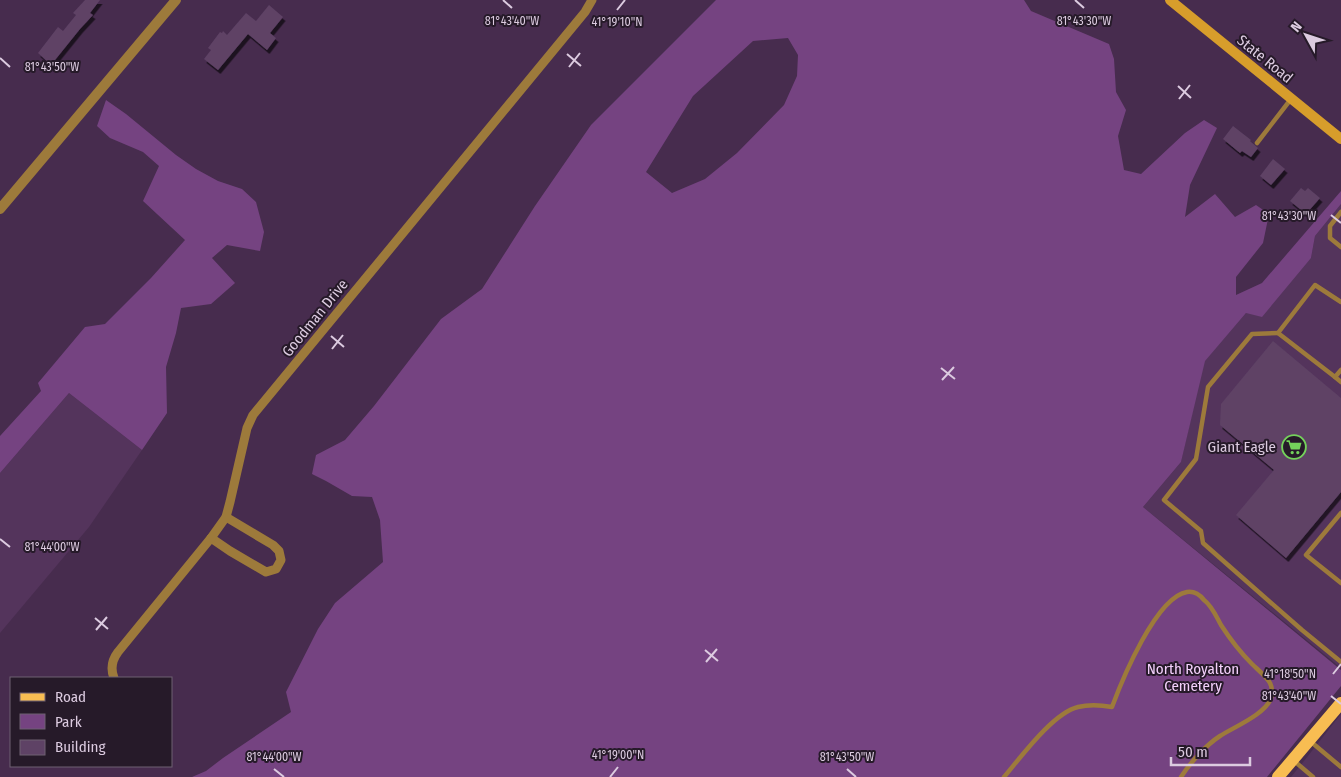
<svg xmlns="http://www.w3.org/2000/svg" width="1341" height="777" font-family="'Fira Sans Condensed',sans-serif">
  <defs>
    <filter id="shadow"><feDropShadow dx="2.5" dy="4" stdDeviation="0" flood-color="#0009"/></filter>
  </defs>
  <rect width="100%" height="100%" fill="#472c4e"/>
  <!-- built -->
  <g fill="#54345c">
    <path d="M1341,204V668L1143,507L1181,462L1204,361L1246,313L1311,258L1315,236Z"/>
    <path d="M69,393L142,450L89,527L0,633V473Z"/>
    <path d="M1341,714V777H1291L1304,761Z"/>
  </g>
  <!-- green -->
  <g fill="#754381" fill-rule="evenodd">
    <path d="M716,0H1024L1031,11L1109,44L1114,59L1116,92L1126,110L1118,136L1124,170L1141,174L1185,133L1204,120L1217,128L1190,185L1185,217L1215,194L1235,217L1256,205L1269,214L1263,243L1236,277V295L1262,283L1341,191V204L1315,236L1311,258L1262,317L1246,313L1205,361L1181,462L1143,507L1341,670V686L1267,777H192L206,771L223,758L291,712L286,692L318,629L335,603L383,562L380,520L372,497L352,496L326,481L312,474L316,455L345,440L374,406L441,319L482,289L535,206L591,125ZM788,38L798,55L797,76L784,105L737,153L705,179L672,193L646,172L693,96L753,41Z"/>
    <path d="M106,100L126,114L176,155L196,169L218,181L242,189L256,202L264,232L260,251L227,245L212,258L235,283L211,304L181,308L176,333L166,367L167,413L142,450L69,393L0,473V436L41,391L38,383L85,327L105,324L151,278L185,240L143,201L159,166L143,152L110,138L97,126Z"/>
  </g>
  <!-- building -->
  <g fill="#5e4265" filter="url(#shadow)">
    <path d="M85,0H100L90,13L93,15L80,29L51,65L38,53L58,27L63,31L76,15L73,13Z"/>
    <path d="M269,5L283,17L270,33L276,38L267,50L248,34L218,70L204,59L211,50L208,48L220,32L222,33L223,31L227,35L246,13L256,21Z"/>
    <path d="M1233,126L1251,140L1250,141L1258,148L1251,157L1242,151L1240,153L1223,139Z"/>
    <path d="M1273,159L1285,169L1271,185L1260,176Z"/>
    <path d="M1301,188L1305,191L1308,188L1320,198L1306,214L1290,201Z"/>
    <path d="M1273,341L1341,398V492L1286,558L1236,515L1274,470L1220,425L1221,404Z"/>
  </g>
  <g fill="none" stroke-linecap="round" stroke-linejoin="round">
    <!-- service -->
    <g stroke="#9d7a3b" stroke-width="4.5">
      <path d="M1257,143L1291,99"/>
      <path d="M1341,212L1330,226V238L1341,247"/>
      <path d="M1341,302L1315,285L1278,333L1335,377L1341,370"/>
      <path d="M1278,333L1252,334L1208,387L1196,459L1164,500L1201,531L1203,543L1302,630L1341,662"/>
      <path d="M1335,377L1341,382"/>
      <path d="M1341,513L1306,555L1341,583"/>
      <path d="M1310,741L1341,767"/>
      <path d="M1293,760L1313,777"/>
      <path d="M1004,777C1021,757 1053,713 1078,707C1090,704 1101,705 1112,707C1122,680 1156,597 1187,592C1194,591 1200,595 1204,600C1212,606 1216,616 1221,625C1230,639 1240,652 1252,664C1257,669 1267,677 1270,683C1272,687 1273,694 1271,698C1266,714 1234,727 1220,736C1206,745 1190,763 1181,777"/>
    </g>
    <!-- minor -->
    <g stroke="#9d7a3b" stroke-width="9">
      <path d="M211,538L230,551L266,572L276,569L281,560L279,551L273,545L226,517"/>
      <path d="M114,678C110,668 112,660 118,652L211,538L226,517L230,502L247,428L253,415L585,12L592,0"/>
    </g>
    <!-- tertiary -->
    <path stroke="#9d7a3b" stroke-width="10" d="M0,209L176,0"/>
    <!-- secondary -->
    <path stroke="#d79d2b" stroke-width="10" d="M1170,0L1341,139"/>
    <!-- primary -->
    <path stroke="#f8bd52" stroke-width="12" d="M1278,777L1341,703"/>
  </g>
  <!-- ticks -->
  <path fill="none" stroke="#dccbe0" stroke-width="2" d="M503,0L512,8M1075,0L1084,8M617,10L625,0M567,54L581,66M0,58L10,67M569,67L580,53M1178,86L1191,98M1179,99L1190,85M1331,215L1341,223M331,336L344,347M332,349L343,335M941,368L955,379M942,380L954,367M0,539L10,547M95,618L108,629M96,630L107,617M705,650L718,661M706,662L717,649M1333,674L1341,664M1331,696L1341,704M274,769L284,777M847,769L856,777M610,777L618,767"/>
  <!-- icons -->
  <defs>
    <g id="supermarket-ring" transform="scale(1.25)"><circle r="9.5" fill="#261a29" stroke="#74d25b" stroke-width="1.5"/><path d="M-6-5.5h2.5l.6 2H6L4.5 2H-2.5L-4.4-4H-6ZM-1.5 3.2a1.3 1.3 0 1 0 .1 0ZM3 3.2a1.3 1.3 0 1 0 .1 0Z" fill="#74d25b"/></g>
  </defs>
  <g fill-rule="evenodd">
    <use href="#supermarket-ring" x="1294" y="447"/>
  </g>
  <g text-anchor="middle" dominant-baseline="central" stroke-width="4" stroke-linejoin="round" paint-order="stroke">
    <!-- street labels -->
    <g font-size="15" fill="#dccbe0" stroke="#261a29">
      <text transform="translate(1265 59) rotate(39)">State Road</text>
      <text transform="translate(315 318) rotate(-51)">Goodman Drive</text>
    </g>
    <!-- poi labels -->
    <g font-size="15" fill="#dccbe0" stroke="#261a29" text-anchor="end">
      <text x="1276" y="447">Giant Eagle</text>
    </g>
    <!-- park labels -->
    <g font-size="15" fill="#f4d0fc" stroke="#261a29">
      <text x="1193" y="669">North Royalton<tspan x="1193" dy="17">Cemetery</tspan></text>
    </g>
  </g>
  <g font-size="12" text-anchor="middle" fill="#dccbe0" stroke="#261a29" stroke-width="4" stroke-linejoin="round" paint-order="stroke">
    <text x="512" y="25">81°43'40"W</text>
    <text x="1084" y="25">81°43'30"W</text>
    <text x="617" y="26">41°19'10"N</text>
    <text x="52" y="71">81°43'50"W</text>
    <text x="1289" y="220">81°43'30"W</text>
    <text x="52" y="551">81°44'00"W</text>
    <text x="1290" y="678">41°18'50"N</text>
    <text x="1289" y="700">81°43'40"W</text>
    <text x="618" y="759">41°19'00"N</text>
    <text x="274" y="761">81°44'00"W</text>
    <text x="847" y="761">81°43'50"W</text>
  </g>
  <!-- legend -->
  <rect x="10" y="677" width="162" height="90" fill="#261a29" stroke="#6f6172"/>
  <rect x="20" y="693" width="25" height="8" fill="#f8bd52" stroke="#6f6172"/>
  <text x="55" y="702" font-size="15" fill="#dccbe0">Road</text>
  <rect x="20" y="714" width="25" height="15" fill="#754381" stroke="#6f6172"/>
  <text x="55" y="727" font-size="15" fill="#dccbe0">Park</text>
  <rect x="20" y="740" width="25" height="15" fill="#5e4265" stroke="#6f6172"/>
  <text x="55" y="752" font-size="15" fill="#dccbe0">Building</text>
  <!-- north arrow -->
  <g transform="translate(1306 35) rotate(310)" stroke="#261a29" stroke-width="4" paint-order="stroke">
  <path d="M0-4L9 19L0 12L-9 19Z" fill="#dccbe0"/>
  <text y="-8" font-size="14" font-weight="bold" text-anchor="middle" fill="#dccbe0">N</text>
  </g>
  <!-- scale -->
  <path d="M1171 757v8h79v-8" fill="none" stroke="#dccbe0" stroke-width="2.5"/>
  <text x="1178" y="757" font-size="15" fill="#dccbe0" stroke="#261a29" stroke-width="4" paint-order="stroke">50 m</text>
</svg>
